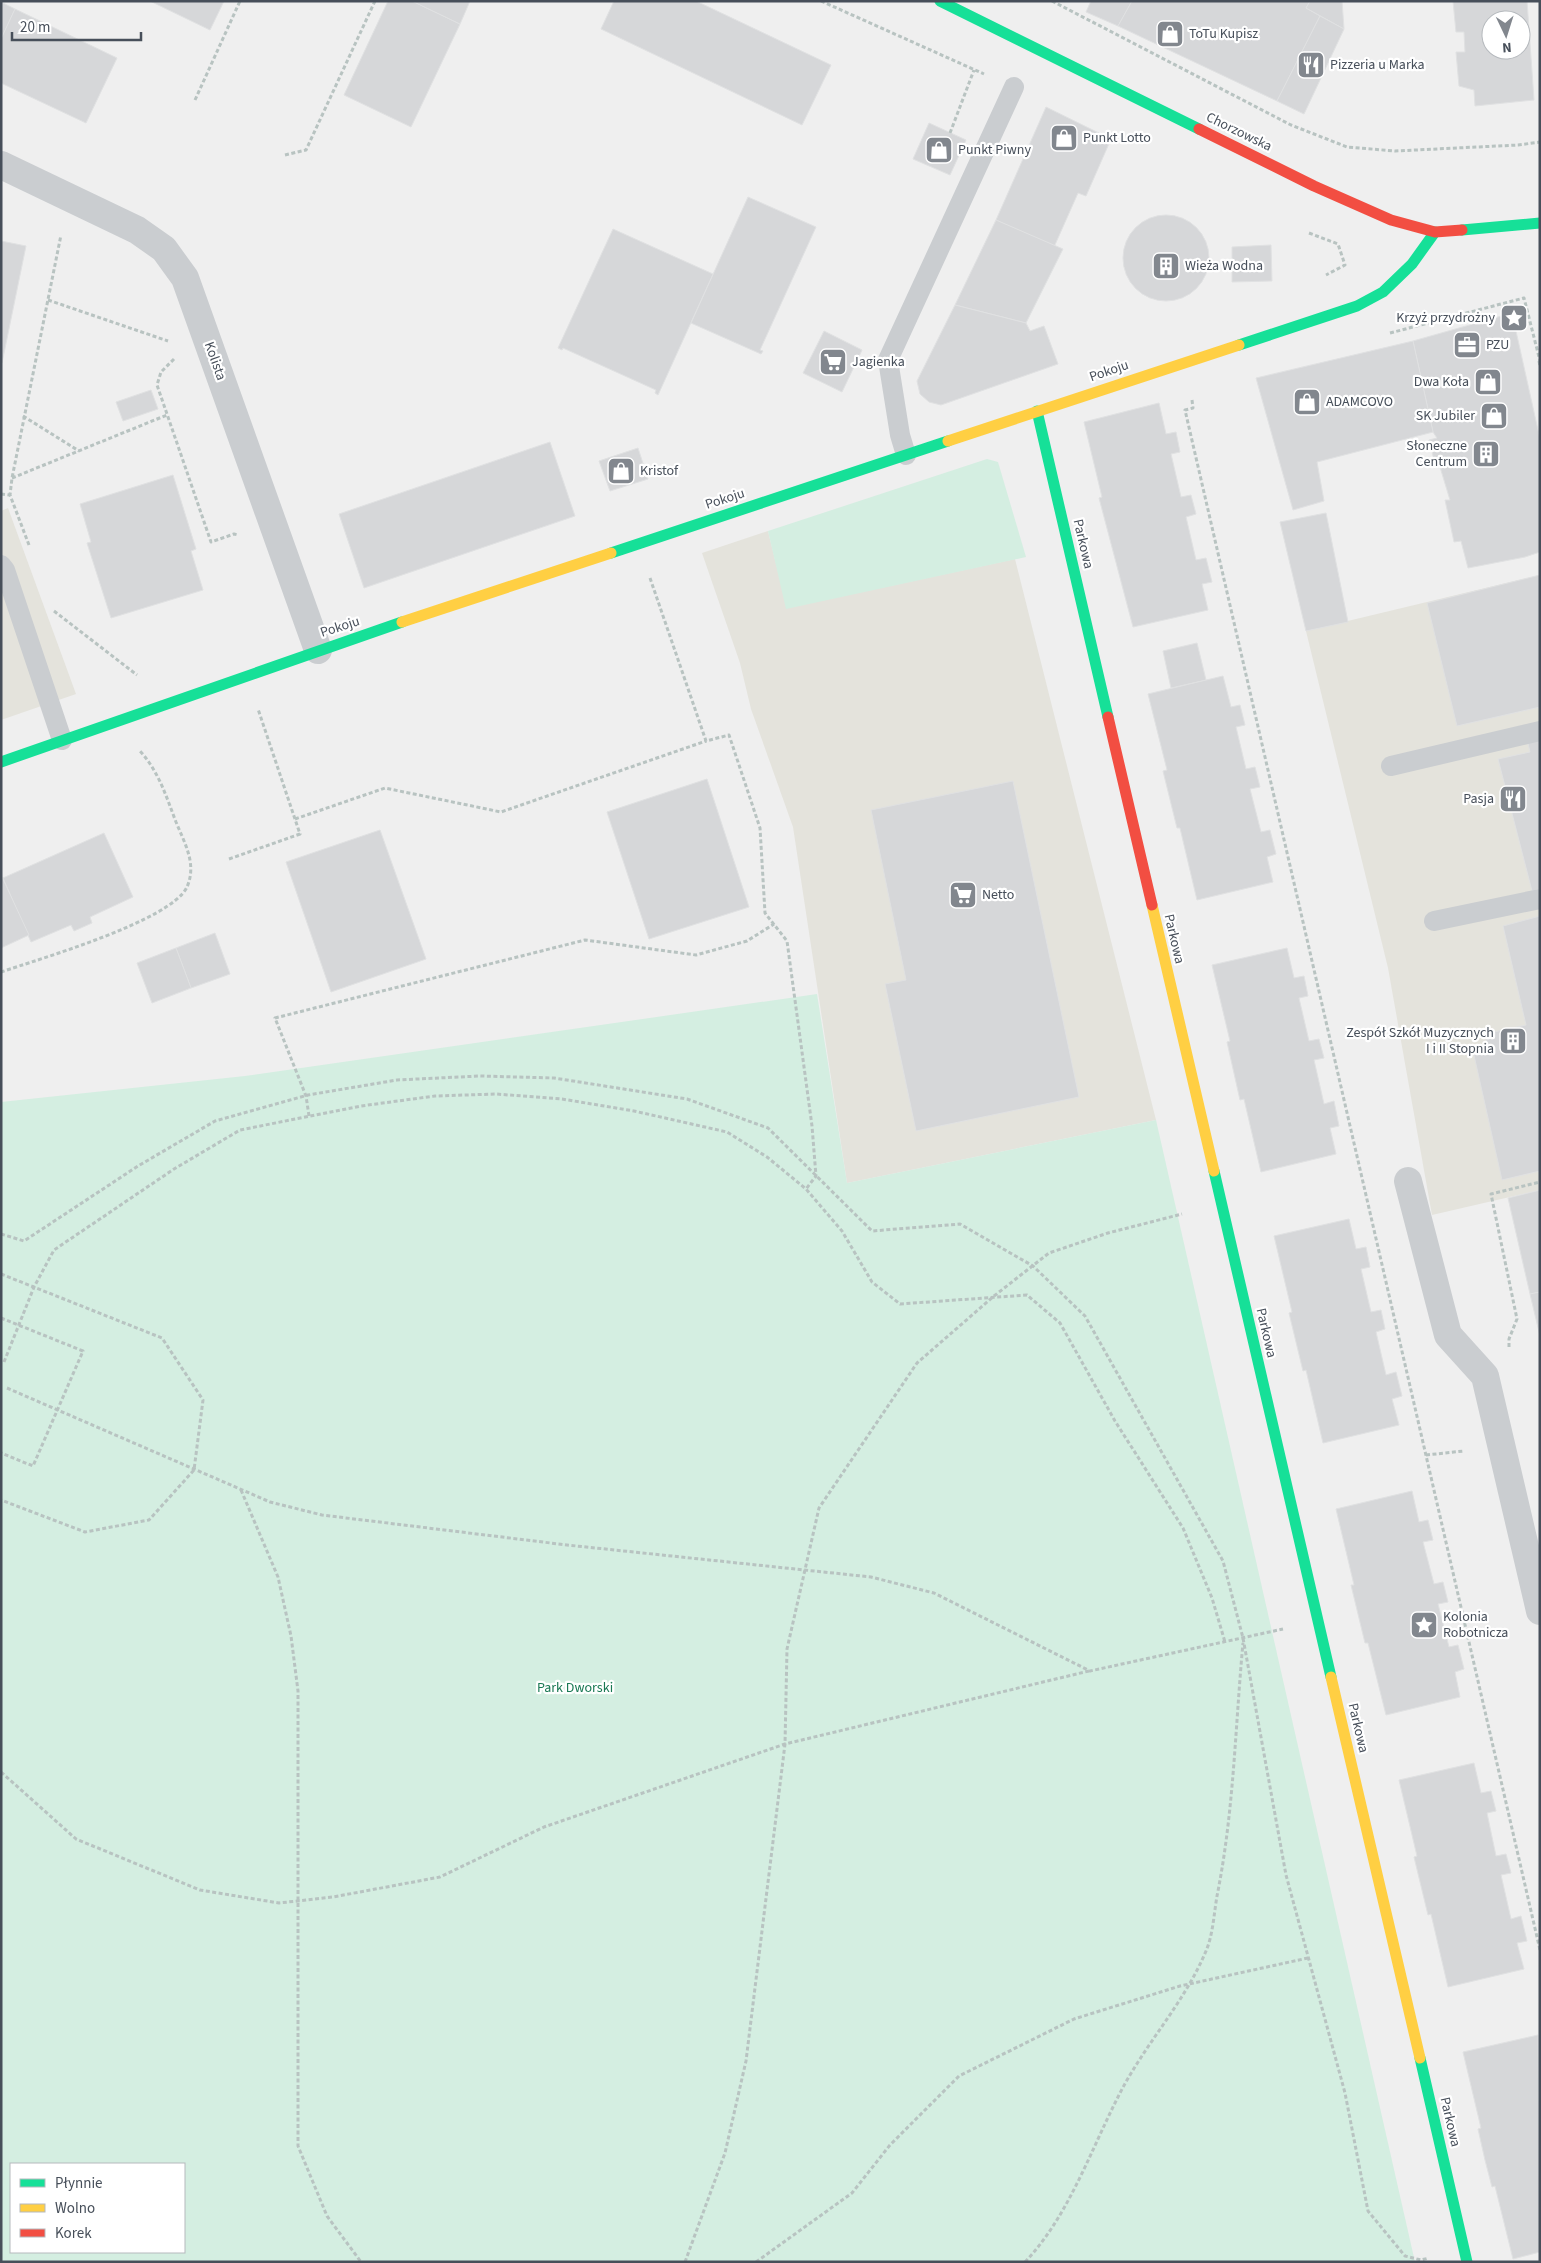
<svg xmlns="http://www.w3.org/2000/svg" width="1541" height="2263" font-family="'Source Sans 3',sans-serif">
  <rect width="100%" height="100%" fill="#efefef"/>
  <!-- commercial -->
  <g fill="#e4e3dc">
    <path d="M8,508L76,694L1,720V511Z"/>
    <path d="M768,531L787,608L1015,559L1156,1120L847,1183L793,827L751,709L740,663L702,553Z"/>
    <path d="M1540,575V1190L1432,1215L1388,968L1306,631Z"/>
  </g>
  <!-- green -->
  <g fill="#d4eee1" fill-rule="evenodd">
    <path d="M987,459L998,462L1026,557L786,609L768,531Z"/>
    <path d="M817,994L847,1183L1156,1120L1415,2262H1V1102L245,1076ZM11,2164H184V2252H11Z"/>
  </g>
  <!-- building -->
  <g fill="#d6d7d9" stroke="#e0e1e2" fill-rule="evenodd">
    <path d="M150,1H224L210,30Z"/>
    <path d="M388,1H412L460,24L411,127L344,95Z"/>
    <path d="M412,1H470L460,24Z"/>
    <path d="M614,1H696L831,65L802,125L601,29Z"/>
    <path d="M1091,1H1132L1118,26L1086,12Z"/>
    <path d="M1132,1H1310L1306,8L1320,16L1277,101L1118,26Z"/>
    <path d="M1310,1H1342L1344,29L1306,8Z"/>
    <path d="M1453,1H1527L1534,100L1475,106L1474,90L1459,86L1456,52H1465L1464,32H1456ZM1491,20H1521V50H1491Z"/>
    <path d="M1,2L15,9L1,39Z"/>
    <path d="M15,9L117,58L86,123L1,83V39Z"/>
    <path d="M1320,16L1344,29L1304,114L1277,101Z"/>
    <path d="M1046,107L1111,139L1086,196L1078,193L1054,247L996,220Z"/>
    <path d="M929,123L966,140L950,175L913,159Z"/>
    <path d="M748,197L816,227L760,350L763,351L761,354L691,323Z"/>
    <circle cx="1166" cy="258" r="43"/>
    <path d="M996,220L1063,249L1026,323L955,305Z"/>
    <path d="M613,229L713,274L658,395L655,393L656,390L563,348L562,350L558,348Z"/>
    <path d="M1,241L26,246L2,363H1Z"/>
    <path d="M1271,245L1272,281L1232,282V247Z"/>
    <path d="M955,305L1026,323L1030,331L1044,326L1058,364L941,405L929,402L920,394L917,381Z"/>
    <path d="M1512,313L1540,439V552L1525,557L1468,568L1461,541L1454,542L1445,500H1450L1440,467L1436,468L1429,440L1437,438L1433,432L1413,341Z"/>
    <path d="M824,331L862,350L842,392L803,373Z"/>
    <path d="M1413,341L1433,432L1317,462L1324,501L1293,510L1256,378Z"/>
    <path d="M151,390L158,409L123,421L116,402Z"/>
    <path d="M1159,403L1166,434L1176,432L1180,452L1171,454L1181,497L1191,495L1196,514L1186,517L1196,560L1206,558L1212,582L1202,584L1208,610L1133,627L1099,498L1102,497L1084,422Z"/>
    <path d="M550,442L575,516L364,588L339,514Z"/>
    <path d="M638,448L648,479L610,491L599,461Z"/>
    <path d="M173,475L196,549L191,551L203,590L111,618L87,543L91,542L80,504Z"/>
    <path d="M1326,513L1348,622L1306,631L1280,522Z"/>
    <path d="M1540,575V707L1457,726L1427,603Z"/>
    <path d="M1197,643L1206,680L1171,688L1163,651Z"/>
    <path d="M1223,676L1231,707L1240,705L1245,725L1236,727L1246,769L1255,767L1260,787L1250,789L1261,832L1270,830L1276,854L1267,857L1273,882L1197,900L1180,828H1177L1163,771L1167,770L1148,694Z"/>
    <path d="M1540,728V889L1532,891L1498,759L1530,752L1525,731Z"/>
    <path d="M707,779L749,907L649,939L607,812Z"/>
    <path d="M1013,781L1079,1097L916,1131L885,984L906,980L871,810Z"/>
    <path d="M380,830L426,959L331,992L286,862Z"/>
    <path d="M104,833L133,897L90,917L92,923L74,931L71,925L31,942L3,878Z"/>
    <path d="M1,875L29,935L1,948Z"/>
    <path d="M1540,916V1171L1502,1180L1473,1051L1488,1048L1485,1034L1526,1025L1503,926Z"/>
    <path d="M215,933L230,974L191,988L176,948Z"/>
    <path d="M176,948L191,988L152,1003L137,963Z"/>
    <path d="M1287,948L1294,978L1304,976L1308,996L1299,998L1309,1041L1319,1039L1324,1058L1314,1060L1324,1104L1334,1101L1339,1126L1330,1128L1336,1154L1261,1172L1244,1099L1240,1100L1227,1042L1230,1041L1212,965Z"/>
    <path d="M1540,1190V1292L1530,1294L1508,1198Z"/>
    <path d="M1349,1219L1356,1249L1366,1247L1370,1267L1361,1269L1371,1312L1381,1310L1385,1329L1376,1332L1386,1375L1396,1372L1402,1396L1392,1399L1399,1425L1323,1443L1306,1370L1303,1371L1289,1313L1292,1312L1274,1236Z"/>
    <path d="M1540,1292V1336L1530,1294Z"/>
    <path d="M1412,1491L1419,1522L1428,1520L1433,1540L1423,1542L1434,1584L1443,1582L1448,1602L1438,1604L1449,1647L1458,1645L1464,1669L1455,1672L1460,1697L1386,1715L1368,1643H1365L1351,1585H1354L1336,1509Z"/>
    <path d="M1474,1763L1481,1793L1491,1791L1496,1811L1487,1813L1496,1856L1506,1854L1511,1873L1501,1875L1511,1919L1521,1916L1527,1941L1517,1943L1524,1969L1448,1987L1431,1914L1428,1915L1414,1857L1417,1856L1399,1780Z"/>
    <path d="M1538,2035L1540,2252L1513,2259L1495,2186L1492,2187L1485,2160L1478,2129L1481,2128L1463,2052Z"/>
  </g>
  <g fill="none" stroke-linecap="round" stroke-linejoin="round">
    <!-- path -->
    <g stroke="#b8c3c1" stroke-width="3" stroke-dasharray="4 2.5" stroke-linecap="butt">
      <path d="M821,1L984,74"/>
      <path d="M1052,1L1291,125L1347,147L1395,151L1518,145L1540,142"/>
      <path d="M195,100L240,1"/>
      <path d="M950,133L974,70"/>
      <path d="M285,155L306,150L375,1"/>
      <path d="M1309,233L1338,244L1345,265L1326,275"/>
      <path d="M48,300L168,341"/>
      <path d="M1390,333L1524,298L1540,361"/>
      <path d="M174,359L161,372L157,385L211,542L234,534L238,535"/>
      <path d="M1539,361L1540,366"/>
      <path d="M1192,400L1193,408L1185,410L1540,1950"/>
      <path d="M23,416L79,451"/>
      <path d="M12,478L167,415"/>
      <path d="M1,494L10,495"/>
      <path d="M29,545L10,495L12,478L61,235"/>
      <path d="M650,578L706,741L729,735L760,828L765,913L787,941L812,1126L816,1176L806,1189"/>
      <path d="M54,611L137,675"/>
      <path d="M295,819L385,788L501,812L706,741"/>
      <path d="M229,859L300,834L258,709"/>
      <path d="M1,972C39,959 171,921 187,887C197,864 185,844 176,822C166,796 159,772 140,751"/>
      <path d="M309,1116L306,1096L275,1018L585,940L696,955L747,941L774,924"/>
      <path d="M1,1234L24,1241L138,1166L215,1121L308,1095L397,1080L480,1076L554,1078L687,1099L768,1128L872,1231L960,1224L1033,1266L1085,1316L1223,1561L1243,1638L1286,1875L1345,2093L1368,2211L1405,2256L1421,2260L1429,2258"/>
      <path d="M1,1274L162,1338L203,1400L194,1470L149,1520L85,1532L1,1500"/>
      <path d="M1,1318L83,1351L33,1466L1,1453"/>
      <path d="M1509,1347V1339L1517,1319L1491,1194L1540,1182"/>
      <path d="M4,1362L34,1287L54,1250L174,1169L240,1130L361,1106L435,1096L496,1094L562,1099L634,1111L727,1132L767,1157L806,1189L842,1231L872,1282L900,1304L1027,1295L1060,1323L1115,1421L1183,1528L1212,1598L1225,1642"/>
      <path d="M7,1388L270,1502L322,1515L567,1545L871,1577L934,1593L1090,1671L1283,1629"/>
      <path d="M1426,1455L1464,1451"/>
      <path d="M241,1490L278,1577L291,1636L298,1691V2146L327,2216L361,2262"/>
      <path d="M1,1772L76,1839L200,1890L279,1903L333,1897L440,1877L544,1827L785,1744L1089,1671"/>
      <path d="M685,2262L725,2153L746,2061L785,1744L787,1649L819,1508L917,1363L994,1296L1049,1253L1108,1233L1182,1214"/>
      <path d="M756,2262L852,2193L890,2145L959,2076L1074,2019L1180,1986L1308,1958"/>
      <path d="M1025,2262C1068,2217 1090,2152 1118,2097C1143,2046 1184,2004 1206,1951C1213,1935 1214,1913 1217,1896C1234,1811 1235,1729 1243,1643"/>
    </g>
    <!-- lane -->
    <g stroke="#cacdd0" stroke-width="20">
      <path d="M906,455L900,435L888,360L1014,87"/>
      <path d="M1,565L5,570L62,740"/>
      <path d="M1391,766L1540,731"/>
      <path d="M1434,921L1540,899"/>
    </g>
    <!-- street -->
    <g stroke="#cacdd0" stroke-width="28">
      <path d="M1,165L137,230L164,249L185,278L318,650"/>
      <path d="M1408,1181L1448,1335L1485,1376L1540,1611"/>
    </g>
    <!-- fast -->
    <g stroke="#16e098" stroke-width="11">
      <path d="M940,1L1199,129"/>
      <path d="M1462,230L1540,223"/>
      <path d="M1239,345L1357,306L1383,292L1412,264L1435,232"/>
      <path d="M1037,411L1108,717"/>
      <path d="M611,553L948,441"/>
      <path d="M1,762L402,622"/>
      <path d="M1214,1171L1331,1677"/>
      <path d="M1420,2058L1467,2262"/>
    </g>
    <!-- slow -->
    <g stroke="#ffcf43" stroke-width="11">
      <path d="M948,441L1239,345"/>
      <path d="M402,622L611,553"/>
      <path d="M1152,905L1214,1171"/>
      <path d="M1331,1677L1420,2058"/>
    </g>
    <!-- jam -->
    <g stroke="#f24e42" stroke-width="11">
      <path d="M1199,129L1314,186L1391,220L1435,232L1462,230"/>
      <path d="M1108,717L1152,905"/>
    </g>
  </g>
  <!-- icons -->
  <defs>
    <g id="shop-square" transform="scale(1.4375)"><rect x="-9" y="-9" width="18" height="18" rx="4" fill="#82878e" stroke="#fff"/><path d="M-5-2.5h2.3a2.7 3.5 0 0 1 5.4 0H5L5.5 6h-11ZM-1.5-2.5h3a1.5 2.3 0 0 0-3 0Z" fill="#fff"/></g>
    <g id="restaurant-square" transform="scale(1.4375)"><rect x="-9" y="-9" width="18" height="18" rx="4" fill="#82878e" stroke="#fff"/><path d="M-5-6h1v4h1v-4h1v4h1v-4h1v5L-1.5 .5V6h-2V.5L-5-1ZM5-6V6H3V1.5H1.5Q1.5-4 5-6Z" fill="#fff"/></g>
    <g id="building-square" transform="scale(1.4375)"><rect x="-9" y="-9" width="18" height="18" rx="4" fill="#82878e" stroke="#fff"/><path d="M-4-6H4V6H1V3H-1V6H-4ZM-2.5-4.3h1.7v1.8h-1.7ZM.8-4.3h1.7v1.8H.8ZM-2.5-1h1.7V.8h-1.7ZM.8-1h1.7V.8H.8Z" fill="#fff"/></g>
    <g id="sight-square" transform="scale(1.4375)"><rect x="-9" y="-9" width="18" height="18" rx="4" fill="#82878e" stroke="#fff"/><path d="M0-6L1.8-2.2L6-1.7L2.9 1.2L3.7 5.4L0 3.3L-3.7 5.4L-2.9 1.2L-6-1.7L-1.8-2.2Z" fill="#fff"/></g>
    <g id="office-square" transform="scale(1.4375)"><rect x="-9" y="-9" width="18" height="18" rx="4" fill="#82878e" stroke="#fff"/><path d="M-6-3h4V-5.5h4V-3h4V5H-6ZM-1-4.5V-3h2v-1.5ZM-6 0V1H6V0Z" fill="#fff"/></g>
    <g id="supermarket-square" transform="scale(1.4375)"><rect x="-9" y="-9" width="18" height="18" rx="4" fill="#82878e" stroke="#fff"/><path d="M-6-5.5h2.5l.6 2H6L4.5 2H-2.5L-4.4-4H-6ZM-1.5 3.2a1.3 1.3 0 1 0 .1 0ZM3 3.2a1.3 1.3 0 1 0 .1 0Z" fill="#fff"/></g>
  </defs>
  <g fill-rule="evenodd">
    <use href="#shop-square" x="1170" y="34"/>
    <use href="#restaurant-square" x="1311" y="65"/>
    <use href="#shop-square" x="1064" y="138"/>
    <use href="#shop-square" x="939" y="150"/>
    <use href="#building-square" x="1166" y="266"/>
    <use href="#sight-square" x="1514" y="318"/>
    <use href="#office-square" x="1467" y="345"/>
    <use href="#supermarket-square" x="833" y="362"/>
    <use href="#shop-square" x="1488" y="382"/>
    <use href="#shop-square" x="1307" y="402"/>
    <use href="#shop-square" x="1494" y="416"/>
    <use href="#building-square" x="1486" y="454"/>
    <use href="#shop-square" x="621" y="471"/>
    <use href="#restaurant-square" x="1513" y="799"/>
    <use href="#supermarket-square" x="963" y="895"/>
    <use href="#building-square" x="1513" y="1041"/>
    <use href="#sight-square" x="1424" y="1625"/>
  </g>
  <g text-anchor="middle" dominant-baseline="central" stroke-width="4.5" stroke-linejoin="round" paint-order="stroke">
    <!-- poi labels -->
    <g font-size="14" fill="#474f5a" stroke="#fff" text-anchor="start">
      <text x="1189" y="34">ToTu Kupisz</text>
      <text x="1330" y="65">Pizzeria u Marka</text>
      <text x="1083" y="138">Punkt Lotto</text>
      <text x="958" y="150">Punkt Piwny</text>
      <text x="1185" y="266">Wieża Wodna</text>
      <text x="1495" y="318" text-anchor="end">Krzyż przydrożny</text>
      <text x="1486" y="345">PZU</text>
      <text x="852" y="362">Jagienka</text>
      <text x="1469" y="382" text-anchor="end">Dwa Koła</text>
      <text x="1326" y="402">ADAMCOVO</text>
      <text x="1475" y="416" text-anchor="end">SK Jubiler</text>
      <text x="1467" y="446" text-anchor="end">Słoneczne<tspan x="1467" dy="16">Centrum</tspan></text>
      <text x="640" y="471">Kristof</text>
      <text x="1494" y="799" text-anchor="end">Pasja</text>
      <text x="982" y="895">Netto</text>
      <text x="1494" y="1033" text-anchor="end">Zespół Szkół Muzycznych<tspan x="1494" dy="16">I i II Stopnia</tspan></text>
      <text x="1443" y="1617">Kolonia<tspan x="1443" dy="16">Robotnicza</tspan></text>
    </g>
    <!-- street labels -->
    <g font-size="14" fill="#474f5a" stroke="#fff">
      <text transform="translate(1239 132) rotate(26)">Chorzowska</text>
      <text transform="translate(215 361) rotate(70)">Kolista</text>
      <text transform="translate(1109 371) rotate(-19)">Pokoju</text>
      <text transform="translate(725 499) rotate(-18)">Pokoju</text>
      <text transform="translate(1083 544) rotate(77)">Parkowa</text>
      <text transform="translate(340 627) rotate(-18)">Pokoju</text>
      <text transform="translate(1174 939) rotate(77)">Parkowa</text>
      <text transform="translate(1266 1333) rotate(77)">Parkowa</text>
      <text transform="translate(1358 1728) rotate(77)">Parkowa</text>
      <text transform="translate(1450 2122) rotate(77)">Parkowa</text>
    </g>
    <!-- park labels -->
    <g font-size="14" fill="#1a7954" stroke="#fff">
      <text x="575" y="1688">Park Dworski</text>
    </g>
  </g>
  <!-- border -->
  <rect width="1541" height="2263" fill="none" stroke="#474f5a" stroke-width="5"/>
  <!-- legend -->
  <rect x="10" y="2163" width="175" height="90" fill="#ffffff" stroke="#b5b9bd"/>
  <rect x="20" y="2179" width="25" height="8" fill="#16e098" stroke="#b5b9bd"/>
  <text x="55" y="2188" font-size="15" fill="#474f5a">Płynnie</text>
  <rect x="20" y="2204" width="25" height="8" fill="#ffcf43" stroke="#b5b9bd"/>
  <text x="55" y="2213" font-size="15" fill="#474f5a">Wolno</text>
  <rect x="20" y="2229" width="25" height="8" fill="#f24e42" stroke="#b5b9bd"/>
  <text x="55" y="2238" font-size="15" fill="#474f5a">Korek</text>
  <!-- north arrow -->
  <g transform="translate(1506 35) rotate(176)"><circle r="24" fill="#ffffff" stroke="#b5b9bd"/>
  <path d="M0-4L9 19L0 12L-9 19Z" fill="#82878e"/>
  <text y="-8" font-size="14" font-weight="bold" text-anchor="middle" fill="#474f5a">N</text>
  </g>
  <!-- scale -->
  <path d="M12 32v8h129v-8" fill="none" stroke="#474f5a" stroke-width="2.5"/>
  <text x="20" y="32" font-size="15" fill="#474f5a" stroke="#ffffff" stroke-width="4" paint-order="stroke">20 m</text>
</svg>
